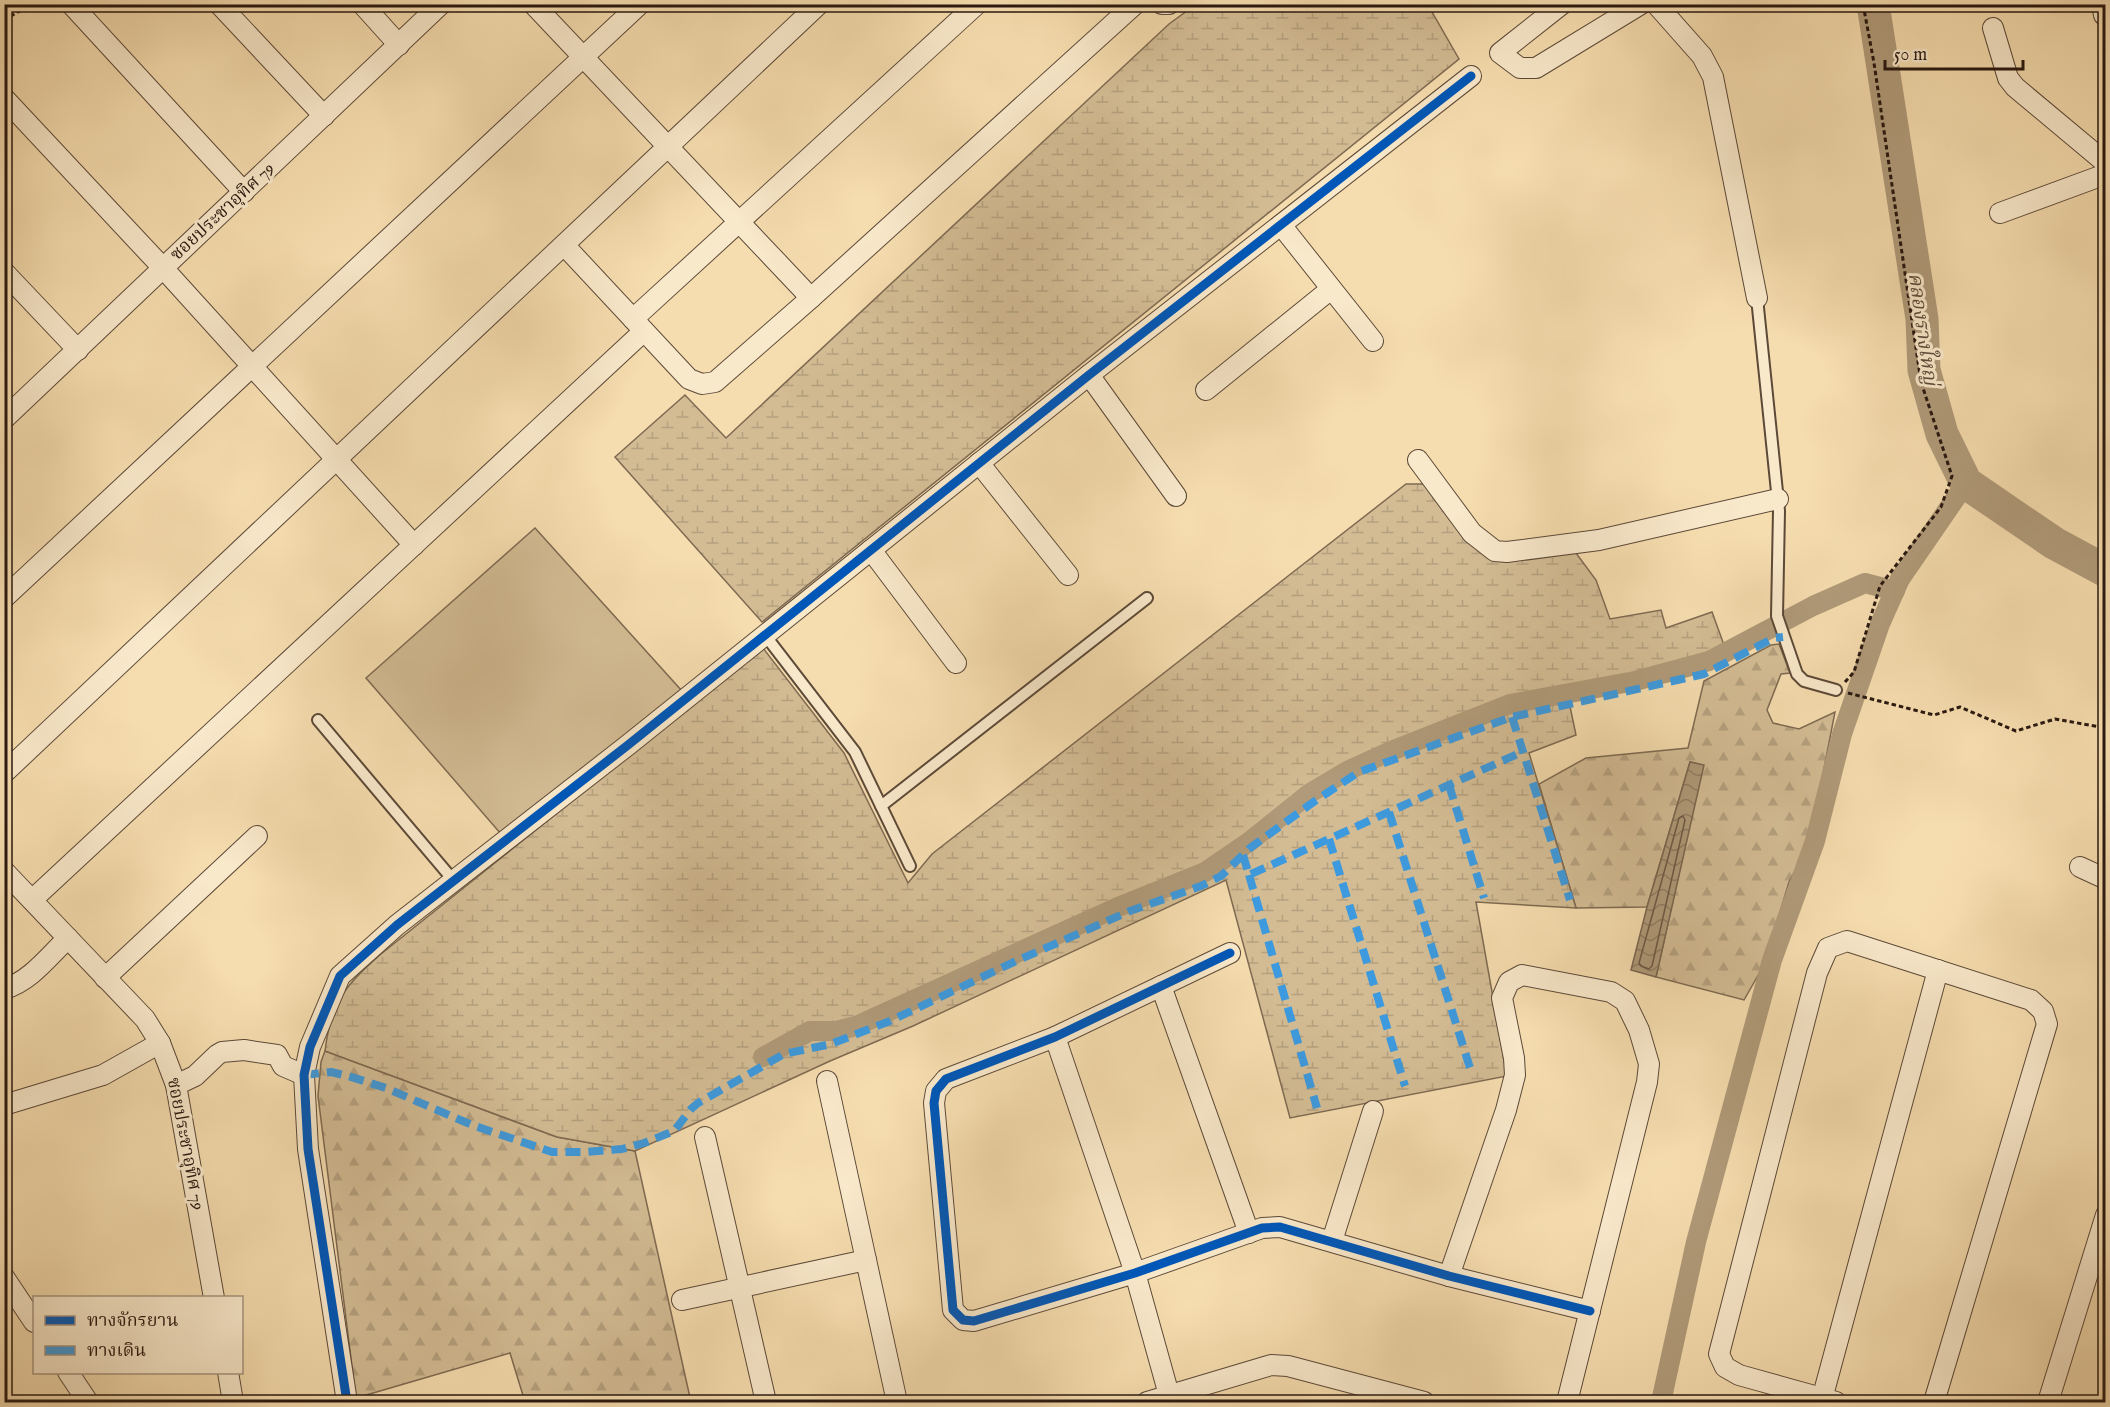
<svg xmlns="http://www.w3.org/2000/svg" width="2110" height="1407" font-family="'IM FELL English','Noto Serif Thai',serif">
  <defs>
    <pattern id="forest-firs" width="22" height="20" patternUnits="userSpaceOnUse" patternTransform="scale(1.5)"><rect width="22" height="20" fill="#d3bc94"/><path d="M5 1l3.5 6h-7zM16 11l3.5 6h-7z" fill="#b5a17f"/></pattern>
    <pattern id="wetland-marsh" width="20" height="14" patternUnits="userSpaceOnUse" patternTransform="scale(1.5)"><rect width="20" height="14" fill="#d3bc94"/><path d="M1 5h8M5 5V1M11 12h8M15 12V8" fill="none" stroke="#b5a17f"/></pattern>
    <pattern id="water-waves" width="16" height="10" patternUnits="userSpaceOnUse" patternTransform="scale(1.5)"><rect width="16" height="10" fill="#b09a79"/><path d="M0 5q4-4 8 0t8 0" fill="none" stroke="#8f7d62"/></pattern>
  </defs>
  <rect width="100%" height="100%" fill="#f6ddaf"/>
  <filter id="stains"><feTurbulence type="fractalNoise" baseFrequency=".00333" numOctaves="4"/><feColorMatrix values="0 0 0 0 .2 0 0 0 0 .09 0 0 0 0 .02 0 0 0 .5 -.17"/></filter>
  <radialGradient id="worn" r=".72"><stop offset=".6" stop-color="#630" stop-opacity="0"/><stop offset="1" stop-color="#630" stop-opacity=".3"/></radialGradient>
  <!-- forest -->
  <g fill="url(#forest-firs)" stroke="#7e6a52" stroke-width="1.5">
    <path d="M1779,644L1790,673L1781,674L1767,710L1773,723L1799,729L1835,712L1809,845L1789,882L1764,965L1744,1000L1656,977L1703,765L1690,762L1647,907L1576,908L1539,784L1586,758L1688,748L1704,681L1771,645Z"/>
    <path d="M325,1051L557,1137L635,1151L691,1402H525L510,1353L356,1398L318,1096L321,1062Z"/>
  </g>
  <!-- wetland -->
  <g fill="url(#wetland-marsh)" stroke="#7e6a52" stroke-width="1.5">
    <path d="M1195,5H1428L1459,59L762,622L615,457L685,395L726,438L1169,24Z"/>
    <path d="M1406,484H1424L1493,554L1576,553L1596,580L1610,619L1661,610L1666,628L1712,612L1728,656L1687,673L1568,697L1576,735L1529,753L1576,908L1476,902L1507,1076L1290,1118L1226,880L913,1026L830,1061L635,1151L557,1137L325,1051C331,1001 345,986 381,954L763,648L844,753L908,883L932,854Z"/>
  </g>
  <!-- park -->
  <path fill="#d3bc94" stroke="#7e6a52" stroke-width="1.5" d="M535,528L682,691L501,834L366,678Z"/>
  <!-- water -->
  <path fill="url(#water-waves)" stroke="#7a664f" stroke-width="1.5" d="M1690,762L1704,765L1656,977L1631,970L1647,907Z"/>
  <g fill="none" stroke-linecap="round" stroke-linejoin="round">
    <!-- shore -->
    <path stroke="#6c5945" stroke-width="1.5" d="M1683,816L1685,820L1652,966L1649,969L1641,966L1639,963L1679,818Z"/>
    <!-- canal -->
    <g stroke="#b09a79" stroke-width="20">
      <path d="M763,1057L810,1031H836L856,1026L1118,907L1205,872L1249,842L1310,793L1349,770L1391,751L1510,704L1635,681L1709,661L1813,606L1865,583L1895,591"/>
      <path d="M1661,1402L1696,1242L1772,960L1815,841L1842,734L1880,624L1900,579L1966,483"/>
    </g>
    <!-- river -->
    <path stroke="#b09a79" stroke-width="33" d="M1873,4L1922,319L1924,370L1942,434L1966,483L2054,543L2106,571"/>
    <!-- service casing -->
    <g stroke="#5c4938" stroke-width="14">
      <g id="service">
        <path d="M1757,298L1779,511L1777,616L1797,674L1804,681L1836,690"/>
        <path d="M765,635L855,752L910,866"/>
        <path d="M318,720L454,881"/>
        <path d="M881,806L1147,598"/>
      </g>
    </g>
    <!-- minor casing -->
    <g stroke="#5c4938" stroke-width="22">
      <g id="minor">
        <path d="M71,4L244,192"/>
        <path d="M219,4L324,116"/>
        <path d="M362,4L399,45"/>
        <path d="M533,4L811,298"/>
        <path d="M1162,4H1169"/>
        <path d="M1562,4L1500,53L1520,68H1536L1641,4"/>
        <path d="M1656,4L1702,56L1713,77L1757,298"/>
        <path d="M2102,4L2104,15"/>
        <path d="M1993,28L2008,78L2015,87L2106,163"/>
        <path d="M4,98L163,268L414,545"/>
        <path d="M2000,213L2106,174"/>
        <path d="M1281,225L1373,341"/>
        <path d="M564,245L689,379L702,384L715,382L811,298L1135,4"/>
        <path d="M4,272L78,350"/>
        <path d="M633,319L977,4"/>
        <path d="M1089,375L1176,496"/>
        <path d="M1206,390L1331,289"/>
        <path d="M4,419L441,4"/>
        <path d="M1418,460L1472,533L1495,551L1507,552L1599,540L1778,499"/>
        <path d="M979,463L1068,575"/>
        <path d="M871,550L956,663"/>
        <path d="M4,598L640,4"/>
        <path d="M4,773L819,4"/>
        <path d="M2080,867L2106,879"/>
        <path d="M4,871L145,1019L160,1043L176,1085L214,1298"/>
        <path d="M32,900L644,331"/>
        <path d="M1230,953L1055,1037L946,1079L936,1091L934,1103L953,1310L963,1320L974,1321L1135,1273L1262,1228L1280,1227L1449,1276L1590,1311"/>
        <path d="M105,978L257,836"/>
        <path d="M1161,986L1249,1233"/>
        <path d="M4,989C31,981 49,956 68,938"/>
        <path d="M1055,1037L1135,1273L1171,1402"/>
        <path d="M827,1081L866,1260"/>
        <path d="M176,1085L195,1076L217,1055L222,1052L244,1050L277,1055L283,1066L304,1075"/>
        <path d="M4,1105L103,1075L160,1043"/>
        <path d="M705,1137L766,1402"/>
        <path d="M1332,1241L1373,1111"/>
        <path d="M1449,1276L1506,1110L1515,1075L1514,1058L1502,998L1509,982L1522,975L1611,992L1625,1001L1639,1030L1649,1064L1647,1082L1567,1402"/>
        <path d="M4,1277L34,1322"/>
        <path d="M682,1300L866,1260L897,1402"/>
        <path d="M68,1372L88,1402"/>
        <path d="M228,1372L233,1402"/>
        <path d="M1822,1399L1938,970"/>
        <path d="M347,1402L308,1149L304,1075L310,1047L340,976L397,925L628,745L1089,375L1471,76"/>
        <path d="M1147,1402L1271,1365L1288,1366L1424,1402"/>
        <path d="M1836,1402L1739,1375L1725,1367L1719,1354L1817,973L1828,948L1847,941L2031,1000L2043,1011L2047,1024L1934,1402"/>
        <path d="M2048,1402L2106,1215"/>
      </g>
    </g>
    <!-- path -->
    <g stroke="#291811" stroke-width="3" stroke-dasharray="4.5 3" stroke-linecap="butt">
      <path d="M4,20L32,4"/>
      <path d="M1845,682L1854,672L1880,586L1941,507L1952,476L1921,382L1874,63L1863,4"/>
      <path d="M1848,693L1934,715L1960,707L2016,731L2055,719L2106,728"/>
    </g>
    <!-- service -->
    <use href="#service" stroke="#f9e9cb" stroke-width="10"/>
    <!-- minor -->
    <use href="#minor" stroke="#f9e9cb" stroke-width="20"/>
    <!-- quiet -->
    <g stroke="#3d9ade" stroke-width="8" stroke-dasharray="15 8" stroke-linecap="butt">
      <path d="M1512,717L1570,900"/>
      <path d="M1449,785L1484,898"/>
      <path d="M1389,812L1471,1071"/>
      <path d="M1329,839L1405,1086"/>
      <path d="M1243,855L1249,875L1522,752"/>
      <path d="M1249,875L1317,1108"/>
      <path d="M304,1075L331,1072L348,1076L386,1088L472,1125L552,1152H586L622,1149L644,1143L674,1131L691,1109L698,1103L784,1054L831,1044L890,1021L1016,961L1130,911L1201,886L1221,876L1250,848L1315,801L1359,772L1512,717L1704,674L1774,638L1783,637"/>
    </g>
    <!-- cycleway casing -->
    <g stroke="#f9e9cb" stroke-width="13">
      <g id="cycleway">
        <path d="M1230,953L1055,1037L946,1079L936,1091L934,1103L953,1310L963,1320L974,1321L1135,1273L1262,1228L1280,1227L1449,1276L1590,1311"/>
        <path d="M347,1402L308,1149L304,1075L310,1047L340,976L397,925L628,745L1089,375L1471,76"/>
      </g>
    </g>
    <!-- cycleway -->
    <use href="#cycleway" stroke="#0057b8" stroke-width="9"/>
  </g>
  <g text-anchor="middle" dominant-baseline="central" stroke-width="6" stroke-linejoin="round" paint-order="stroke">
    <!-- street labels -->
    <g font-size="18" fill="#291811" stroke="#f9e9cb">
      <text transform="translate(223 212) rotate(-43)">ซอยประชาอุทิศ 79</text>
      <text transform="translate(185 1144) rotate(79)">ซอยประชาอุทิศ 79</text>
    </g>
    <!-- water labels -->
    <g font-size="20" font-style="italic" fill="#5f4c3b" stroke="#f9e9cb">
      <text transform="translate(1922 329) rotate(82)">คลองรางใหญ่</text>
    </g>
  </g>
  <!-- margin -->
  <rect width="2110" height="1407" fill="none" stroke="#f6ddaf" stroke-width="24"/>
  <rect x="6" y="6" width="2098" height="1395" fill="none" stroke="#291811" stroke-width="3"/>
  <rect x="12" y="12" width="2086" height="1383" fill="none" stroke="#291811" stroke-width="1.5"/>
  <!-- legend -->
  <rect x="33" y="1296" width="210" height="78" fill="#f9e9cb" stroke="#a69581" stroke-width="1.5"/>
  <rect x="45" y="1316" width="30" height="9" fill="#0057b8" stroke="#a69581" stroke-width="1.5"/>
  <text x="87" y="1326" font-size="18" fill="#291811">ทางจักรยาน</text>
  <rect x="45" y="1346" width="30" height="9" fill="#3d9ade" stroke="#a69581" stroke-width="1.5"/>
  <text x="87" y="1356" font-size="18" fill="#291811">ทางเดิน</text>
  <!-- scale -->
  <path d="M1885 60v9h138v-9" fill="none" stroke="#291811" stroke-width="3"/>
  <text x="1894" y="60" font-size="18" fill="#291811" stroke="#f9e9cb" stroke-width="4.5" paint-order="stroke">50 m</text>
  <rect width="100%" height="100%" filter="url(#stains)"/>
  <rect width="100%" height="100%" fill="url(#worn)"/>
</svg>
